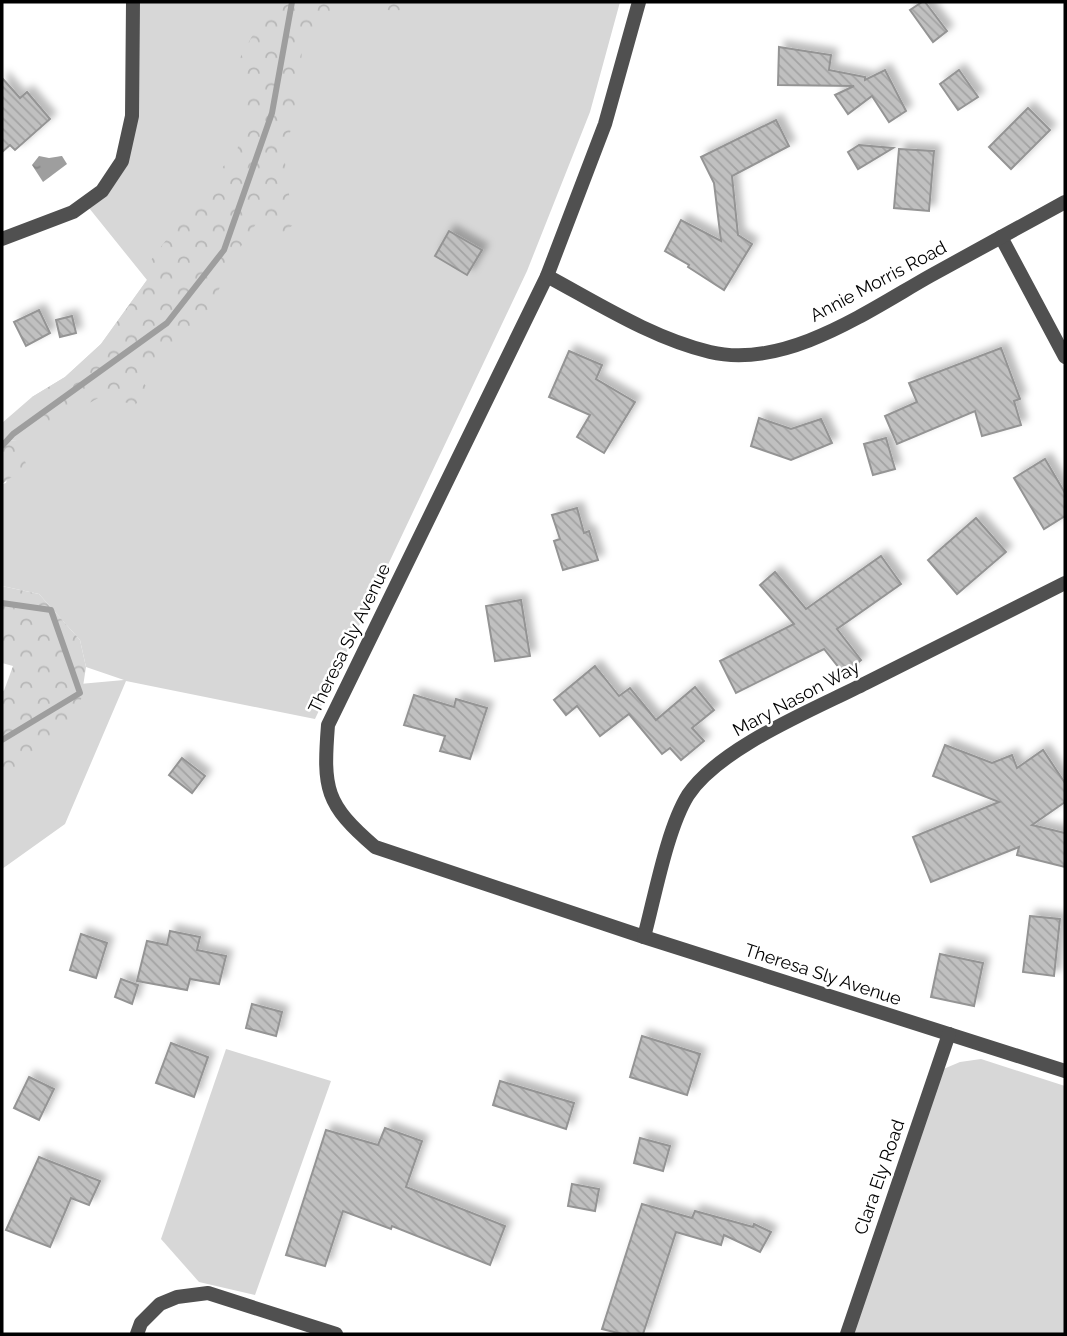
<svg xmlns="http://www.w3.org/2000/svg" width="1067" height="1336" font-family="Raleway,sans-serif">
  <defs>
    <pattern id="forest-crowns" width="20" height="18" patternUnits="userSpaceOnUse" patternTransform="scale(1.75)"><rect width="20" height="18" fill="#d7d7d7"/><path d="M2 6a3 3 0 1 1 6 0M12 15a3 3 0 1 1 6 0" fill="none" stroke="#b7b7b7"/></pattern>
    <pattern id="water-ripples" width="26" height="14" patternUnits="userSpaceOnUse" patternTransform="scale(1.75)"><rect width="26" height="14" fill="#9e9e9e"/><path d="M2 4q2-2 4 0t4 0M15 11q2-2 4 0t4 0" fill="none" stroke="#868686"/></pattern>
    <pattern id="building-back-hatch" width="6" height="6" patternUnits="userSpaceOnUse" patternTransform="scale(1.75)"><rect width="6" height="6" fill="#c0c0c0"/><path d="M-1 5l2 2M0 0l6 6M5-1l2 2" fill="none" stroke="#a3a3a3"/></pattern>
    <filter id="shadow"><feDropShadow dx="6" dy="-6" stdDeviation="3.5" flood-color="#0004"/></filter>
  </defs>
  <rect width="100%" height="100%" fill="#fff"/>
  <!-- green -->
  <g fill="#d7d7d7">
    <path d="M140,2H620L590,112L527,271L315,719L126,681L65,824L2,869V691L124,680L86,667L80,640L39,594L2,586V484L6,483L17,441L2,440V423L32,397L65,377L101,344L147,280L89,208L128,164Z"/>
    <path d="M226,1049L331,1081L255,1295L199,1282L161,1239Z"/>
    <path d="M981,1059L1065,1086V1334H851L941,1070L960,1062Z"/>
  </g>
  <!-- forest -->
  <g fill="url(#forest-crowns)">
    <path d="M271,2H346L303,36L298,103L284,155L293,225L273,240L260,218L235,255L208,313L173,347L138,376L149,390L135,405L102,396L50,425L32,397L65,377L101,344L147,280L151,260L213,178L237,151L248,100L235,67Z"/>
    <path d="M357,2H423C398,16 383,10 357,2Z"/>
    <path d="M2,440L17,441L27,466L2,484Z"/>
    <path d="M2,586L39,594L80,640L86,667L80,706L73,727L22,775L2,788V696L13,666L2,663Z"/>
  </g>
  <!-- water -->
  <path fill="url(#water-ripples)" d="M39,156L49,158L62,156L67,164L43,182L32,165Z"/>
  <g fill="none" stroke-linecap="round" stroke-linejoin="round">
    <!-- stream -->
    <g stroke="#9e9e9e" stroke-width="6">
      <path d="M2,446L13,434L167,323L224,250L272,113L292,2"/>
      <path d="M2,603L51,610L80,693L2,740"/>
    </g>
  </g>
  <!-- building -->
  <g fill="url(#building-back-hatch)" stroke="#949494" stroke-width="2" filter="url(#shadow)">
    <path d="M922,2H925L947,31L933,42L910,10Z"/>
    <path d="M779,47L831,55L829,70L865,77V80L885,70L906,111L889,122L872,96L848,114L835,95L854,86L778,85Z"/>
    <path d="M959,70L978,97L958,110L940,84Z"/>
    <path d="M2,78L20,98L27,92L50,119L15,150L10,145L2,152Z"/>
    <path d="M1028,108L1050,130L1011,169L989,147Z"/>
    <path d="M776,120L789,146L732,176L738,235L752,244L724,290L688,267L689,265L665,251L681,220L721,241L714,183L701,157Z"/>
    <path d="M859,145L893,148L858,169L848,152Z"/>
    <path d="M899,149L934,151L929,211L894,208Z"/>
    <path d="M449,231L482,250L467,275L435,256Z"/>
    <path d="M39,310L50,333L26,346L14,322Z"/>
    <path d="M72,316L76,333L60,337L56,320Z"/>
    <path d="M1001,348L1020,399L1014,401L1021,425L982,436L975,411L897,444L885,416L917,402L909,383Z"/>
    <path d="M569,351L602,365L596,379L635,402L604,453L577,437L590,415L549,397Z"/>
    <path d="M759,418L791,429L821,419L832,443L791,460L751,446Z"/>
    <path d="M886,438L895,469L873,475L864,444Z"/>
    <path d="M1045,459L1065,493V516L1044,529L1014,478Z"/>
    <path d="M577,508L584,533L589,531L598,560L563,570L554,541L560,539L552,515Z"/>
    <path d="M976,518L1006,552L957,594L928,560Z"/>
    <path d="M881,556L901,584L837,629L861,660L844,674L824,649L736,693L720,661L794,624L760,585L775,572L806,609Z"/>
    <path d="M521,600L530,656L495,661L486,606Z"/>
    <path d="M595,666L619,696L630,688L656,720L695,687L714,710L692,728L704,741L681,760L670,748L662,754L629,714L600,736L577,706L566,715L554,700Z"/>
    <path d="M414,695L454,707L456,699L487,708L470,759L440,751L445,736L404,725Z"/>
    <path d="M945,745L992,763L1012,755L1017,768L1043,750L1065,783V802L1032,825L1065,833V867L1017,855L1019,847L931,882L913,837L999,802L933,776Z"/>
    <path d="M182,758L205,776L192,793L169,775Z"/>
    <path d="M1030,916L1060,919L1054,976L1023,972Z"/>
    <path d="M170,931L200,937L197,950L226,956L219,984L190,979L187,990L137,981L147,941L167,945Z"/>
    <path d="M81,934L107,943L96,978L70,970Z"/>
    <path d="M940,954L983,963L974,1006L931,997Z"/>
    <path d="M121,979L138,985L132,1004L115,997Z"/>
    <path d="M252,1004L282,1012L276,1036L246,1028Z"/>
    <path d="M642,1036L700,1054L687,1095L630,1077Z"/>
    <path d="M171,1043L208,1057L194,1097L156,1083Z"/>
    <path d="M29,1077L54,1089L39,1120L14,1108Z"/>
    <path d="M500,1081L574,1103L566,1129L493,1105Z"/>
    <path d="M385,1128L422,1141L406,1187L505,1226L490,1265L392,1226L391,1229L343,1211L325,1266L286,1255L326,1130L378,1145Z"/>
    <path d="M640,1138L670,1146L663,1171L634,1163Z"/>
    <path d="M39,1157L100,1181L89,1205L71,1198L50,1247L6,1230Z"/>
    <path d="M572,1184L599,1189L595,1211L568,1206Z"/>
    <path d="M642,1204L692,1218L695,1211L753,1227L754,1224L771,1232L760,1252L724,1235L721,1245L676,1232L643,1334H622L602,1329Z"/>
  </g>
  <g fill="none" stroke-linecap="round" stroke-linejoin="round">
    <!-- minor -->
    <g stroke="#505050" stroke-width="14">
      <path d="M639,2L605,124L547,276L328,725C323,789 325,804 375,847L644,937L1065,1071"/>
      <path d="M1001,237L1065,357"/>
      <path d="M2,239L73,212L102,191L122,161L132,116L133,2"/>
      <path d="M547,276C599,304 652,338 710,352C785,370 868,311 930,276C975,251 1020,227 1065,202"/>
      <path d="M644,937C655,896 667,829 688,795C720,747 813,710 866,683C932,650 999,616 1065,583"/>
      <path d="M137,1334L141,1323L160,1304L177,1297L208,1293L336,1334"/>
      <path d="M847,1334L949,1034"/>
    </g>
  </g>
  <g text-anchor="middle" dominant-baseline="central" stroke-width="5" stroke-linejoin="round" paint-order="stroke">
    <!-- street labels -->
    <g font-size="18" fill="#000" stroke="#fff">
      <text transform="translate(878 281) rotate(-28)">Annie Morris Road</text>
      <text transform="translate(349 638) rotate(-64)">Theresa Sly Avenue</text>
      <text transform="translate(796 698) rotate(-28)">Mary Nason Way</text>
      <text transform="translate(823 974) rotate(18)">Theresa Sly Avenue</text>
      <text transform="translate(879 1177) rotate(-71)">Clara Ely Road</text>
    </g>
  </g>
  <!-- border -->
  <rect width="1067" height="1336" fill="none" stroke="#000000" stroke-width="7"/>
</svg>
